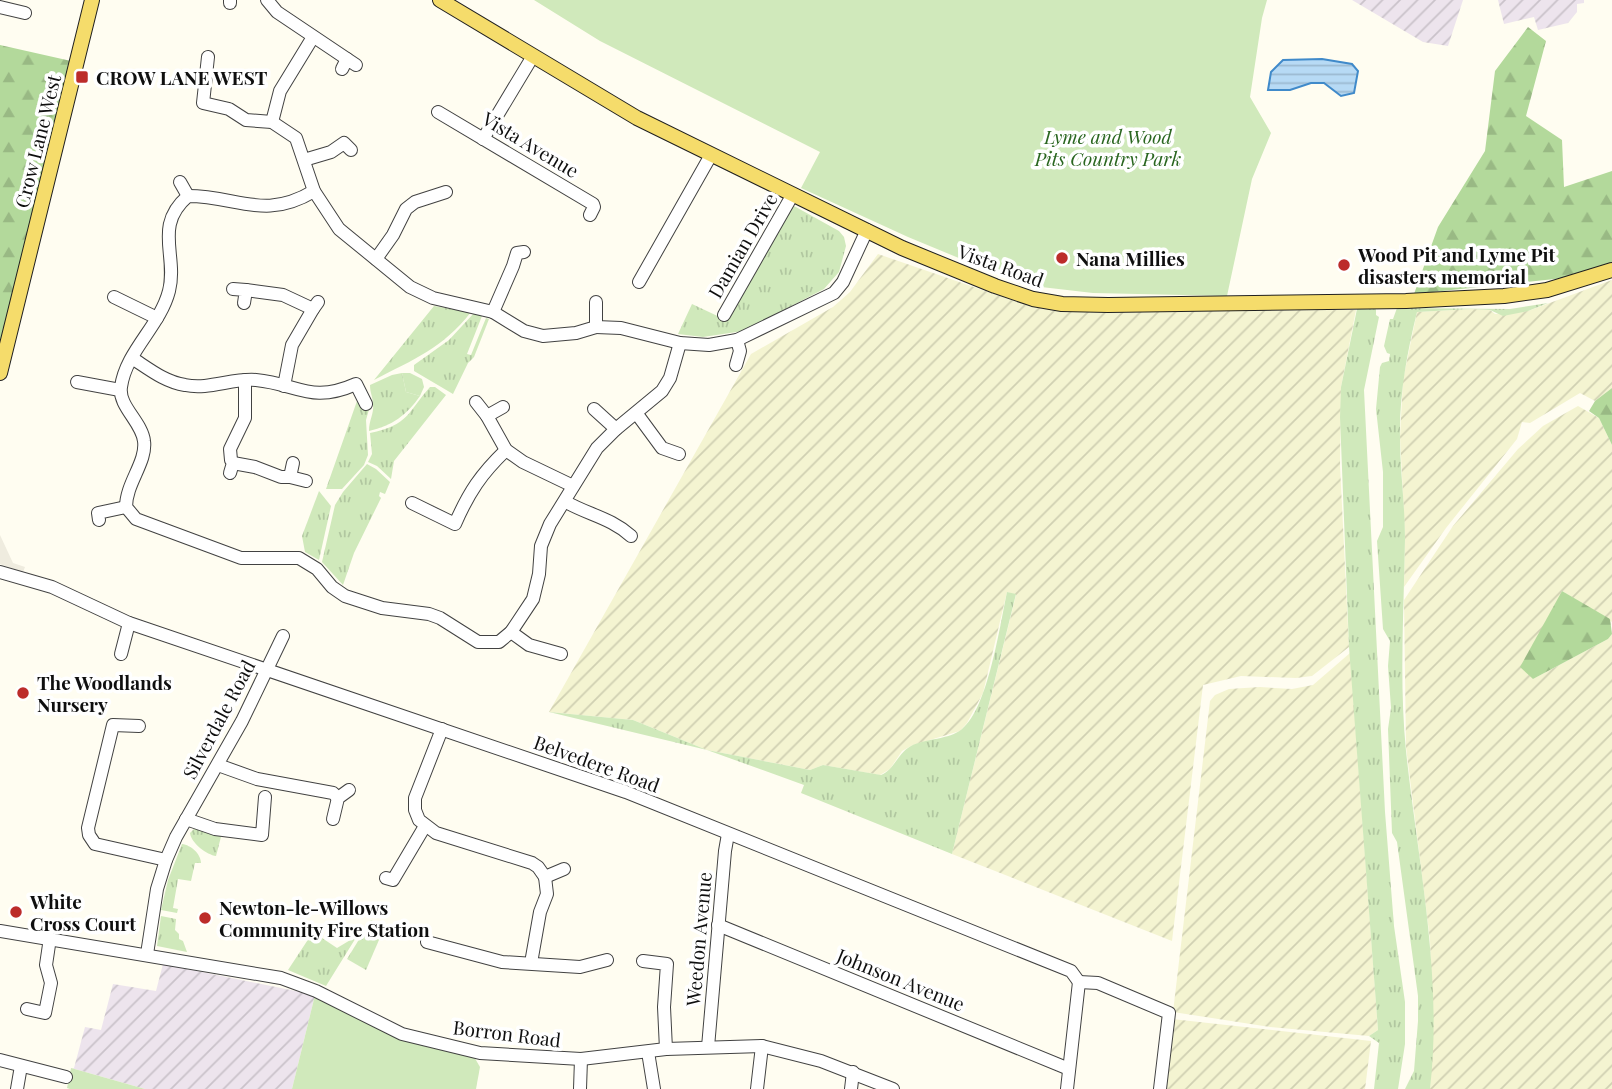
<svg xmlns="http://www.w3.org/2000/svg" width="1612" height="1089" font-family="'Playfair Display',serif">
  <defs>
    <pattern id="industrial-furrows" width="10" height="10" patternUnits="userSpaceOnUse" patternTransform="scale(1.75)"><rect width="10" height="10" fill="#ede4ed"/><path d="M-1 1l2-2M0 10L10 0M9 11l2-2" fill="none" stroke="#cac2ca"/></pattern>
    <pattern id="farmland-furrows" width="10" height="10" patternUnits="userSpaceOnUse" patternTransform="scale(1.75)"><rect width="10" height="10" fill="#f4f4d1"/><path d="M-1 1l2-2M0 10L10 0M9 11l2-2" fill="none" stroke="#d0d0b2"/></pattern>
    <pattern id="grass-tufts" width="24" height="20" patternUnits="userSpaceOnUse" patternTransform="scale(1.75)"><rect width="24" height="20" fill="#d0e9bb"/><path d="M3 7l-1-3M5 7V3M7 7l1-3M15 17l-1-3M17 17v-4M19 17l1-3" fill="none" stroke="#b1c7a0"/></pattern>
    <pattern id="forest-firs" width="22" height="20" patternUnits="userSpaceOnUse" patternTransform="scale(1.75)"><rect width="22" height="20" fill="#b3d99b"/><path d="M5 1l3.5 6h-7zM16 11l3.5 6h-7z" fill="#99b984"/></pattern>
    <pattern id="water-rules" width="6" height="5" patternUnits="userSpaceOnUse" patternTransform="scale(1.75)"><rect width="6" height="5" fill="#b7daf5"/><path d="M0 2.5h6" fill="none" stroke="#9cbad1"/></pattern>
  </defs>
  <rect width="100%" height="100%" fill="#fffdf1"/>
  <!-- industrial -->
  <g fill="url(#industrial-furrows)">
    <path d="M1352,0H1463L1448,46L1423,42Z"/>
    <path d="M1498,0H1584V3L1577,4V12L1568,23L1538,30L1534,17L1504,24Z"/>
    <path d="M163,964L315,995L292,1089H145L71,1068H74L85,1027L101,1030L113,984L156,991Z"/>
  </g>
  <!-- farmland -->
  <g fill="url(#farmland-furrows)">
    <path d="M878,254L1023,304L1055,311L1356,310L1341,387L1340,466L1349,647L1312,676L1296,678L1241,676L1203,685L1172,941L952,854L1016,595L1007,592L983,693L967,723L960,731L913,745L902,751L890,769L880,775L823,765L810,770L707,750L633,720L549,712L751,354L833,307L850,292Z"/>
    <path d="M1612,280V388L1595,401L1580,393L1530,423L1522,422L1517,439L1446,528L1404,587L1405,536L1400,436L1403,380L1417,312L1471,309L1490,310L1495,314L1528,311Z"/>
    <path d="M1578,406L1599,418L1612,445V622L1562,591L1533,679L1608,639L1612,634V1089H1430L1433,1021L1430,940L1406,747L1404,600L1453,526L1518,449L1543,426Z"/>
    <path d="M1350,653L1378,1030L1369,1036L1270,1027L1173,1012L1210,701L1215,695L1229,689L1260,687L1292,689L1313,685Z"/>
    <path d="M1172,1019L1371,1041L1365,1089H1163Z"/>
  </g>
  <!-- grass -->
  <g fill="url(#grass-tufts)">
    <path d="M794,206L839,231L844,237L846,246L839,272L824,289L743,331L703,337L678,334L692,304L726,320L789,209Z"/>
    <path d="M1548,303L1528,311L1503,316L1490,310L1471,309L1417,312C1407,353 1399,396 1400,438C1400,471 1405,505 1405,539C1404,609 1399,681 1406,751C1418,863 1443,976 1430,1089H1405L1414,1071L1418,1021V996L1397,842L1392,833L1388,729L1391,708L1388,666L1390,641L1383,629L1377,541L1383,527V472L1376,409L1380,367L1382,363L1389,361L1390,354L1387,353L1384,346L1390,319H1393L1397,308L1510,309Z"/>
    <path d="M434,306L471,312C442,349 414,359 374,380Z"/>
    <path d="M1357,309H1376V315L1379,317L1364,390L1385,812L1394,926L1405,1002V1044L1398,1089H1374L1379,1043L1369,1036L1378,1030L1349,647L1340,417L1341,387Z"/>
    <path d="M474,313L482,316L467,354L471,355L486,318L489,319L474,357L468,363L453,394L414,371V365L449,340Z"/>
    <path d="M402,373L406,392L420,396C407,415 392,426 369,431C369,420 374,414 373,405C373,397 370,393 370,385L392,375Z"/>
    <path d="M430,387H435L446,395L394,461L391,479L377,466L368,462L372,454L370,433C409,425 407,413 430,387Z"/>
    <path d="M357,401L361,408L370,406L366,420L368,455L364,465L342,489H326Z"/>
    <path d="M367,464L376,469L390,482L385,494L380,492L379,496L381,498L354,553L343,585L322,562L335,505L343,492Z"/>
    <path d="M319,491L331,506L319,560L305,552L302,536Z"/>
    <path d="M1007,592L1016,594L952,854L801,793L804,785L707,750L549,712L633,720L707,750L810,770L823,765L881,775C894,770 898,753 911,746C926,738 949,740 962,729C988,708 1000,625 1007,592Z"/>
    <path d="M195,828L222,833L216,856C207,855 191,843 190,833Z"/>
    <path d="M182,844C191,845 201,854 201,863H195L191,881L178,879L173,908L178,909L177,913L161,910L168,880Z"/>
    <path d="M161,916L176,919L175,930L179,934V939L183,941L187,952L157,946Z"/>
    <path d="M371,920L385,926L366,970L347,959Z"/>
    <path d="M313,932L337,948L357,936L326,986L288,970Z"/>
  </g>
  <!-- forest -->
  <g fill="url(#forest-firs)">
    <path d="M1528,27L1546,41L1526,116L1562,140L1564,187L1612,171V270L1602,274L1414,294L1438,227L1485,151L1495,71Z"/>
    <path d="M0,45L71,61L0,344Z"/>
    <path d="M1612,388V445L1599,418L1589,411L1595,401Z"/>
    <path d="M1562,591L1610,619L1612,634L1608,639L1533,679L1520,667Z"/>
  </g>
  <!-- park -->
  <g fill="#d0e9bb">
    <path d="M534,0H1267L1262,18L1250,97L1271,133L1252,179L1227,296L1093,293L1024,285L908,237L801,188L820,152L600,41Z"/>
    <path d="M402,373H410L422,379L424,387L420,396L406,392Z"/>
    <path d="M315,995L473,1055L480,1067L476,1089H292Z"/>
    <path d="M71,1068L145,1089H70L67,1088Z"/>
  </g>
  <!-- plaza -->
  <path fill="#efecdf" d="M0,535L13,563L25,567L23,572L0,564Z"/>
  <!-- water -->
  <path fill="url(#water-rules)" stroke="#408aca" stroke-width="2" d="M1322,59L1352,64L1358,71L1354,93L1341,96L1324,83H1311L1290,90H1268L1271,72L1283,60Z"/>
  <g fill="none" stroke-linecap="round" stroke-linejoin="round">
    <!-- minor casing -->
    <g stroke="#424242" stroke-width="14">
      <g id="minor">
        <path d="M267,0L277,12L347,59"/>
        <path d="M230,3V0"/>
        <path d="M0,7L25,13"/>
        <path d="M208,57L203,103L229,109L246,120L272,122L296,138L314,191L339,229L410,287L433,298L493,312L524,331L543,336L576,333L596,327V302"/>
        <path d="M342,69L347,59L356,65"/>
        <path d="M438,112L593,204L594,207L590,215"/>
        <path d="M272,122L280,91L313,37"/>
        <path d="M483,139L533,56"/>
        <path d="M304,160L331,152L344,143L351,150"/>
        <path d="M180,182L188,196"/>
        <path d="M314,191C264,221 238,196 188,196C153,226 178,255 169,291C160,326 126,351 121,387C118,406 142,422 144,441C147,462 126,483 126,507L136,519L241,558H299L317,569L332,587L345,596L382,608L429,614L440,618L478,642H499L511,632L533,599L539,574L541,546L550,524L597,448L616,429L662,391L670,378L680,343"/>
        <path d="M376,259L393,235L406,209L415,202L446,192"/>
        <path d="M639,282L711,155"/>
        <path d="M233,289L246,290L244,303"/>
        <path d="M246,290L283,295L313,309L318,302"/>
        <path d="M114,297L157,318"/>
        <path d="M493,312L513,266L517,253L524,252"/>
        <path d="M724,315L793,194"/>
        <path d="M596,327L621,328L680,343L709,345L737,340L834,293L843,282L867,230"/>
        <path d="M132,358C149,369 165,382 185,385C209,390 232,378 256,380C298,384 311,404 356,384L366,404"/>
        <path d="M736,365L740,351L737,340"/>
        <path d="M77,382L120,390"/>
        <path d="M284,386L292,345L313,309"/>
        <path d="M476,402L487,416"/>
        <path d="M503,407L487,416L506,450L523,462L573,486"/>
        <path d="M594,409L616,429"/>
        <path d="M637,414L662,448L679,454"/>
        <path d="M233,463L255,467L281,477H290"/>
        <path d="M293,463L290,477L306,481"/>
        <path d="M230,473L233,463L231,460L230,449L245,418V380"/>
        <path d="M566,502C589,515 611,518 631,536"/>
        <path d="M412,503L455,524C469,492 481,474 506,450"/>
        <path d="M99,520L98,513L126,507"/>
        <path d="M0,572L52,587L129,623L626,792L1071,971L1079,982"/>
        <path d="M511,632L529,645L561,654"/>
        <path d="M121,654L129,623"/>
        <path d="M139,726L113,725L88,828L89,835L95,844L166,860"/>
        <path d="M442,729L415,798V810L419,820L436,833L532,863L538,867L545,877L564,869"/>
        <path d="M218,765L257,779L333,793L338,798"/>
        <path d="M186,819L215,829L262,835L265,797"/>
        <path d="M333,819L338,798L349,790"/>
        <path d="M386,878L393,880L425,826"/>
        <path d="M718,925L1069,1069"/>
        <path d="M0,931L281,978L316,991L402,1034L480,1053L581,1059L666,1049L762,1046L821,1061L893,1089"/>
        <path d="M427,942L502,962L580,967L607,960"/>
        <path d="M147,954L157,889L166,860L176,837L242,721L283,636"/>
        <path d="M643,961L667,964L664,1007L666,1049"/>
        <path d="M531,963L540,912L547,894L545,877"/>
        <path d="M1079,982L1098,983L1169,1013L1160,1089"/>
        <path d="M27,1009L45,1013L51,983L46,965L50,938"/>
        <path d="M708,1047L725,851L728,834"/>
        <path d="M648,1052L654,1089"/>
        <path d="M0,1060L66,1077"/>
        <path d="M17,1089L21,1066"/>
        <path d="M580,1089L581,1059"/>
        <path d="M757,1089L762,1046"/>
        <path d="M851,1089L853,1072"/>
        <path d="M1067,1089L1079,982"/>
      </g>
    </g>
    <!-- major casing -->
    <g stroke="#202020" stroke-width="16">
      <g id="major">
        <path d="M440,0L637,118L902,248L995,286L1033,299L1062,304L1108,305L1406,301L1504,296L1547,290L1612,270"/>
        <path d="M0,373L92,0"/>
      </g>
    </g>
    <!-- minor -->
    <use href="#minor" stroke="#fff" stroke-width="12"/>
    <!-- major -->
    <use href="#major" stroke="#f5dc6b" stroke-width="14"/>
  </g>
  <!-- markers -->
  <g fill="#bc2c2a" stroke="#fff" stroke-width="2.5">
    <rect x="75" y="70" width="14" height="14" rx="3.5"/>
    <circle cx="1062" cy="258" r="7"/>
    <circle cx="1344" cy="265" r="7"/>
    <circle cx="23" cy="693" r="7"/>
    <circle cx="16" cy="912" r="7"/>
    <circle cx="205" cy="918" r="7"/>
  </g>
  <g text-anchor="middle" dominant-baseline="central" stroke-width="7" stroke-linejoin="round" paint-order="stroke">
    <!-- poi labels -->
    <g font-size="19" font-weight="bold" fill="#0f0f0f" stroke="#fff" text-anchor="start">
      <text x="96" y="77">CROW LANE WEST</text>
      <text x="1358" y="254">Wood Pit and Lyme Pit<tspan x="1358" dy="22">disasters memorial</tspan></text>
      <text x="1076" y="258">Nana Millies</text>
      <text x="37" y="682">The Woodlands<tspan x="37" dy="22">Nursery</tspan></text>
      <text x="30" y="901">White<tspan x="30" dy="22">Cross Court</tspan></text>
      <text x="219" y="907">Newton-le-Willows<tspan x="219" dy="22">Community Fire Station</tspan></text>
    </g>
    <!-- park labels -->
    <g font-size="19" font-style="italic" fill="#2a6620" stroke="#fff">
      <text x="1108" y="136">Lyme and Wood<tspan x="1108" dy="22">Pits Country Park</tspan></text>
    </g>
    <!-- street labels -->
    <g font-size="19" fill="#0f0f0f" stroke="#fff">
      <text transform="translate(37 141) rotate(-76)">Crow Lane West</text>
      <text transform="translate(531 144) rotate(31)">Vista Avenue</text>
      <text transform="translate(742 245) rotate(-60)">Damian Drive</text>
      <text transform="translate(1001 265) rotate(20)">Vista Road</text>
      <text transform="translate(218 719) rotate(-62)">Silverdale Road</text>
      <text transform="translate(597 763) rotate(20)">Belvedere Road</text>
      <text transform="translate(698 939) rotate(-85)">Weedon Avenue</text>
      <text transform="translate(901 979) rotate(22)">Johnson Avenue</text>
      <text transform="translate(507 1033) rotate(7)">Borron Road</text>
    </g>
  </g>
</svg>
